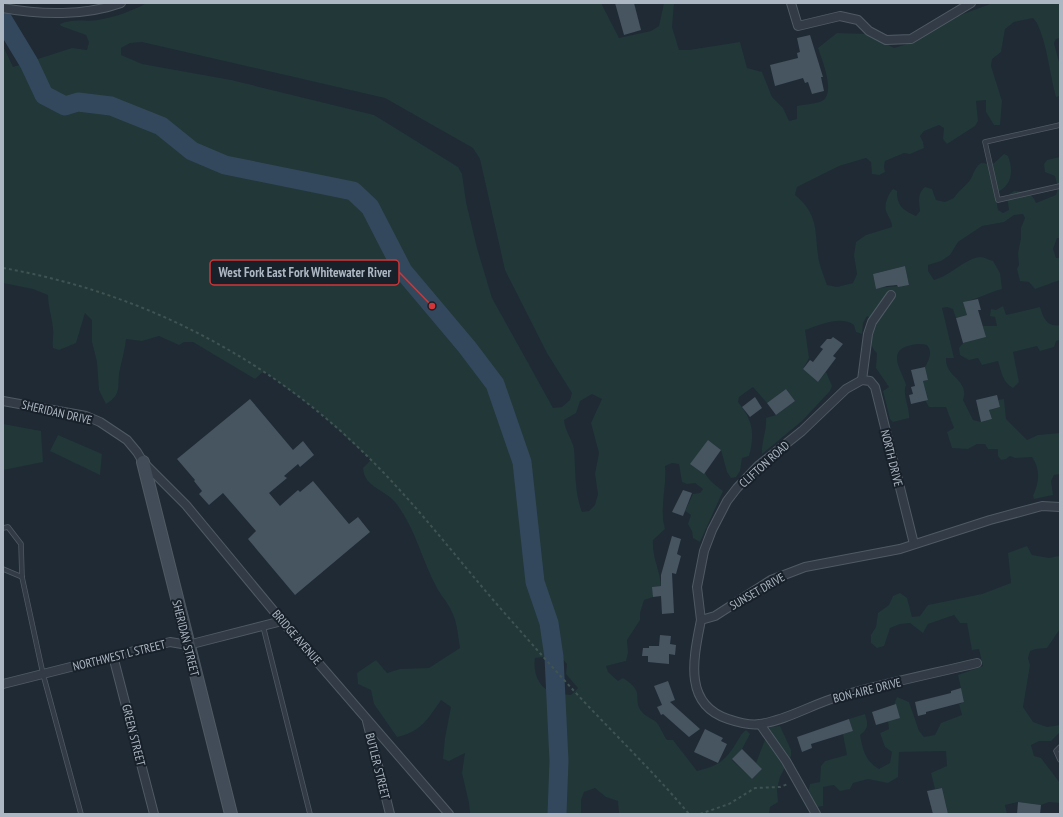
<svg xmlns="http://www.w3.org/2000/svg" width="1063" height="817" font-family="'PT Sans Narrow',sans-serif">
  <rect width="100%" height="100%" fill="#1f2a35"/>
  <!-- green -->
  <g fill="#223737" fill-rule="evenodd">
    <path d="M147,3H601L619,38L651,31L659,26L664,3H674L672,27L679,50H689L740,42L747,68L762,72L772,97L783,108L789,121L797,119V106C802,105 820,103 822,101C836,93 822,60 818,48L837,33L867,34L894,48L917,41L944,21L993,3H1060V38L1056,39L1054,43L1060,66V96L1056,97C1049,72 1048,47 1037,23L1033,18L1014,22L1005,29L1001,52L992,59L991,66L1002,101L1000,125H994L986,112V100L976,101L978,121L975,126L947,144L943,139L944,128L939,125L924,131L920,136L923,142L924,148L910,154L904,153L885,161L884,167L885,172L879,175L872,174L871,162L866,158L839,166L797,187L795,195C820,215 814,233 819,261C821,269 824,277 827,285L837,287L853,283L857,274L854,255L856,242L866,235L892,227C892,220 888,217 886,211C884,205 888,194 893,189L897,191C897,206 903,210 916,216L920,211C919,202 917,194 925,187L932,189L936,200L945,202L954,198C958,191 965,187 970,180C974,174 974,168 981,163L993,164L1004,154L1008,156C1014,171 1012,187 995,193L998,210L1003,213L1009,210L1007,196L1014,191C1026,192 1032,192 1036,203L1056,195L1058,188L1055,176L1045,172L1044,164L1047,160L1060,157V238H1057L1053,249L1056,258H1060V280L1035,289L1029,282L1020,281L1017,269L1019,265L1018,253L1021,238V228L1025,218L1023,214L1014,215L1004,222L982,226L958,242L950,255L941,261L928,265V271L934,280C950,276 967,257 981,257C984,257 989,260 993,261L1000,273L1002,289C988,293 977,299 964,302L967,315L956,318L953,309L947,307L942,308L954,358H946C945,378 970,379 963,400L973,420L981,422L992,419L989,410L1000,407L998,400L1004,399L1006,419L1027,440L1038,435L1060,433V474L1054,475L1051,481L1053,495L1034,499L1033,496C1039,483 1041,470 1032,457L1015,458L1010,456L1006,459L1001,460L998,456V449H988L985,444H977L968,449L952,448L947,432L954,428L946,407H929L925,400L928,399L923,381L928,380L925,367C929,359 933,353 927,345C918,343 914,344 905,347C888,354 903,373 906,385C902,394 910,408 909,418L893,422L890,419L883,391L889,387L876,368L877,353C867,345 873,333 877,322L867,316L863,323L862,334L856,332L854,325C841,315 820,325 805,330L809,358L803,369L818,382L826,372L832,386L830,391L802,421L762,454C761,442 767,431 766,418L776,415L795,401L786,389L767,403L753,387L739,397L738,402C753,420 755,434 749,456L742,458L740,471L736,477L731,478L727,472L721,450L708,440C704,470 697,472 723,491L700,542L693,538L692,531L688,524L691,515L685,511L693,494L700,493L703,489L695,483L687,484L682,482L679,464L672,463L665,466C667,487 659,508 665,529L653,540C652,559 660,569 661,586L653,587V597L644,600L640,613V620L627,640L628,653L626,661L606,666L608,672L618,681L623,678C647,693 631,698 642,712C645,716 651,718 655,721C660,725 663,735 667,740H673L697,771C717,766 724,762 735,745C739,739 740,735 746,730L750,734L742,749L732,760L752,779L762,769L756,763L770,727L780,726L791,750V756L780,777L777,789L778,802L770,807L769,814H619L618,801L606,797L595,788L584,792L581,800V814H470L469,803L462,773L465,753L449,761L443,759L445,738L451,707L441,700C428,719 421,732 397,737L374,704L371,690L358,684L357,673L376,660L387,673L400,669L429,668L460,648C458,635 457,621 451,610C447,601 440,595 436,586C421,558 415,527 395,502C384,489 364,487 363,468L371,460L320,413L264,371L255,379L193,342H184L179,345L159,336L142,341L126,339C125,350 122,359 120,369C116,385 124,393 106,404L99,390L97,362L92,342V320L85,313L76,343L59,350L53,348C52,340 54,334 53,328C52,317 48,307 48,295L33,289L3,283V46L13,67L72,48L87,50L89,42L86,35L61,26L60,24C72,18 86,22 98,20C115,17 132,11 147,3ZM142,42L385,98L473,148L480,159L505,270L547,353L572,393L570,400L562,407L553,408L492,298L477,248L466,202L462,174L458,167L374,115L231,80L142,64L121,55V48L130,43ZM905,266L909,285L876,288L873,274ZM592,394L602,399L591,423L599,453L595,474L598,494L595,505L589,511L582,512C574,491 576,471 574,449C572,439 565,431 564,420L576,413L580,401ZM559,655L567,664L566,674L578,688L571,695C565,694 555,694 549,691C537,685 533,670 535,658Z"/>
    <path d="M1003,306L1006,315L1040,307C1043,317 1047,328 1060,325V340L1056,341L1054,347L1040,351L1037,346L1013,352L1019,382L1013,388C1003,383 1001,371 998,361L982,365L978,358L969,360L960,355L959,348L963,343L985,337L983,326H997L995,317L990,316L991,309L996,310Z"/>
    <path d="M3,424L41,431L43,462L3,470Z"/>
    <path d="M58,435L102,454L100,475L50,451Z"/>
    <path d="M1060,542V629L1047,648L1036,649L1030,651L1028,658L1030,665L1023,707L1033,722L1047,727L1060,725V732L1051,741H1039L1031,745L1034,756L1041,758L1060,783V803L1049,802L1041,805L1018,802L1005,805L1007,814H948L942,788L935,789L931,773L947,766L946,751L899,752L898,777L888,783L868,779L853,783L850,789L840,791L834,785L823,787V806L817,807L808,793L810,784L820,782L821,766L825,761L847,755L843,734L853,731L849,719L865,714C868,724 869,728 860,735C863,750 865,761 879,769L890,763L892,752L885,747L880,733L889,729L888,721L897,697L909,702L919,731L924,737L935,735L941,723L962,715L959,704L964,702L958,675L983,666L979,649L972,650L967,623H960L954,615L928,624L923,633L910,623L900,624L890,628L884,646L877,648L871,643V635L876,627L878,613L889,605L893,596L900,593L907,598L912,617L920,616L928,605L982,594L1011,583L1008,553L1027,546L1032,555L1049,558L1059,556Z"/>
  </g>
  <g fill="none" stroke-linecap="round" stroke-linejoin="round">
    <!-- river -->
    <path stroke="#33485c" stroke-width="19" d="M3,20L29,63L44,95L65,106L78,102L111,106L161,126L192,151L225,165L353,191L370,207L403,271L467,347L495,384L522,462L535,582L549,623L554,657L559,761L557,814"/>
  </g>
  <!-- building -->
  <g fill="#475561">
    <path d="M615,3H634L641,30L624,35Z"/>
    <path d="M810,35L823,77H821L824,91L812,94L808,82L805,83L803,78L775,86L770,65L798,58L797,53L800,52L797,38Z"/>
    <path d="M905,266L909,285L898,287L897,285L887,286L876,289L873,274Z"/>
    <path d="M978,299L981,310H978L986,337L963,343L956,318L967,315L963,302Z"/>
    <path d="M833,337L843,344L833,356L836,358L818,382L803,369L810,360L813,362L823,349L820,347L827,339H831Z"/>
    <path d="M925,367L928,380L923,381L928,400L911,404L909,395L913,394L911,387L915,386L911,370Z"/>
    <path d="M786,389L795,401L776,415L767,403Z"/>
    <path d="M997,395L1000,407L989,410L992,419L981,422L976,400Z"/>
    <path d="M755,397L762,408L750,417L742,407Z"/>
    <path d="M250,399L293,450L303,441L314,455L300,467L298,464L284,476L287,478L269,493L280,506L298,490L300,492L313,481L349,524L358,517L370,532L295,595L248,539L256,531L223,493L209,505L199,494L202,491L194,481L195,480L177,459Z"/>
    <path d="M708,440L721,450L704,474L690,464Z"/>
    <path d="M683,490L692,493L683,516L672,512Z"/>
    <path d="M672,536L681,539L677,554L681,556L676,574L672,573L674,613L662,614L661,596L653,597L652,587L661,586V575Z"/>
    <path d="M660,635L671,636L670,644L676,645L675,655L669,654V664L648,662V656H642L643,648H649V646H659Z"/>
    <path d="M668,681L675,700L670,702L700,729L689,737L663,714L661,715L657,707L662,705L654,686Z"/>
    <path d="M961,688L964,702L926,712V714L918,716L915,702L951,693V691Z"/>
    <path d="M896,704L900,718L876,725L872,712Z"/>
    <path d="M849,719L853,731L811,744L812,748L802,752L797,737Z"/>
    <path d="M705,729L723,738L721,741L727,744L718,763L694,752Z"/>
    <path d="M742,749L762,769L752,779L732,759Z"/>
    <path d="M942,788L948,814H933L927,791Z"/>
    <path d="M1018,802L1041,805L1040,814H1017Z"/>
  </g>
  <g fill="none" stroke-linecap="round" stroke-linejoin="round">
    <!-- lane casing -->
    <g stroke="#505a64" stroke-width="5.5">
      <g id="lane">
        <path d="M1060,125L985,142L998,200L1060,186"/>
        <path d="M3,528L8,527L21,544L22,577L43,674L81,814"/>
        <path d="M3,569L22,577"/>
        <path d="M263,626L310,814"/>
        <path d="M1060,747L1056,751L1060,760"/>
      </g>
    </g>
    <!-- street casing -->
    <g stroke="#505a64" stroke-width="10">
      <g id="street">
        <path d="M791,3L798,26L840,16L858,20L869,31L886,40L911,39L971,3"/>
        <path d="M3,8C41,15 85,16 121,3"/>
        <path d="M862,380L868,334L872,322L891,295"/>
        <path d="M3,401L86,416L100,422L127,440L137,452L143,462L186,505L282,621L449,814"/>
        <path d="M701,620L697,587L704,551L712,530L727,501L737,488L758,466L802,431L846,389L862,380L870,381L875,387L914,544"/>
        <path d="M113,656L154,814"/>
        <path d="M977,663C931,674 886,683 841,696C814,703 788,720 760,724C750,726 737,722 728,719C682,704 694,656 701,620L715,616L771,580L805,567L900,549L990,520L1042,506L1060,507"/>
        <path d="M3,684L170,642L188,645L282,621"/>
        <path d="M367,721L390,814"/>
        <path d="M760,724L786,761L816,814"/>
      </g>
    </g>
    <!-- secondary casing -->
    <g stroke="#505a64" stroke-width="14">
      <path id="secondary" d="M143,462L231,814"/>
    </g>
    <!-- path -->
    <g stroke="#3f5353" stroke-width="2" stroke-dasharray="3 3" stroke-linecap="butt">
      <path d="M3,268C139,292 264,355 363,452C416,503 460,563 509,618C531,643 553,668 575,692C613,733 653,771 689,814"/>
      <path d="M700,814L729,804L755,788L780,787L788,784"/>
    </g>
    <!-- lane -->
    <use href="#lane" stroke="#333c46" stroke-width="4"/>
    <!-- street -->
    <use href="#street" stroke="#333c46" stroke-width="8"/>
    <!-- secondary -->
    <use href="#secondary" stroke="#414c58" stroke-width="12"/>
  </g>
  <g text-anchor="middle" dominant-baseline="central" stroke-width="4" stroke-linejoin="round" paint-order="stroke">
    <!-- street labels -->
    <g font-size="12" fill="#acb7c3" stroke="#18212a">
      <text transform="translate(57 412) rotate(13)">SHERIDAN DRIVE</text>
      <text transform="translate(892 458) rotate(76)">NORTH DRIVE</text>
      <text transform="translate(764 464) rotate(-42)">CLIFTON ROAD</text>
      <text transform="translate(757 591) rotate(-30)">SUNSET DRIVE</text>
      <text transform="translate(297 637) rotate(49)">BRIDGE AVENUE</text>
      <text transform="translate(186 638) rotate(76)">SHERIDAN STREET</text>
      <text transform="translate(119 655) rotate(-14)">NORTHWEST L STREET</text>
      <text transform="translate(867 690) rotate(-14)">BON-AIRE DRIVE</text>
      <text transform="translate(134 735) rotate(76)">GREEN STREET</text>
      <text transform="translate(378 766) rotate(76)">BUTLER STREET</text>
    </g>
  </g>
  <!-- callouts -->
  <path fill="none" stroke="#d23638" stroke-width="1.5" d="M432 306L399 272"/>
  <circle fill="#d23638" stroke="#18212a" stroke-width="1.5" cx="432" cy="306" r="4"/>
  <rect fill="#18212a" stroke="#d23638" stroke-width="1.5" x="210" y="260" width="189" height="25" rx="4"/>
  <g font-size="13" text-anchor="middle" font-weight="bold" fill="#acb7c3">
    <text x="305" y="277">West Fork East Fork Whitewater River</text>
  </g>
  <!-- border -->
  <rect width="1063" height="817" fill="none" stroke="#acb7c3" stroke-width="8"/>
</svg>
